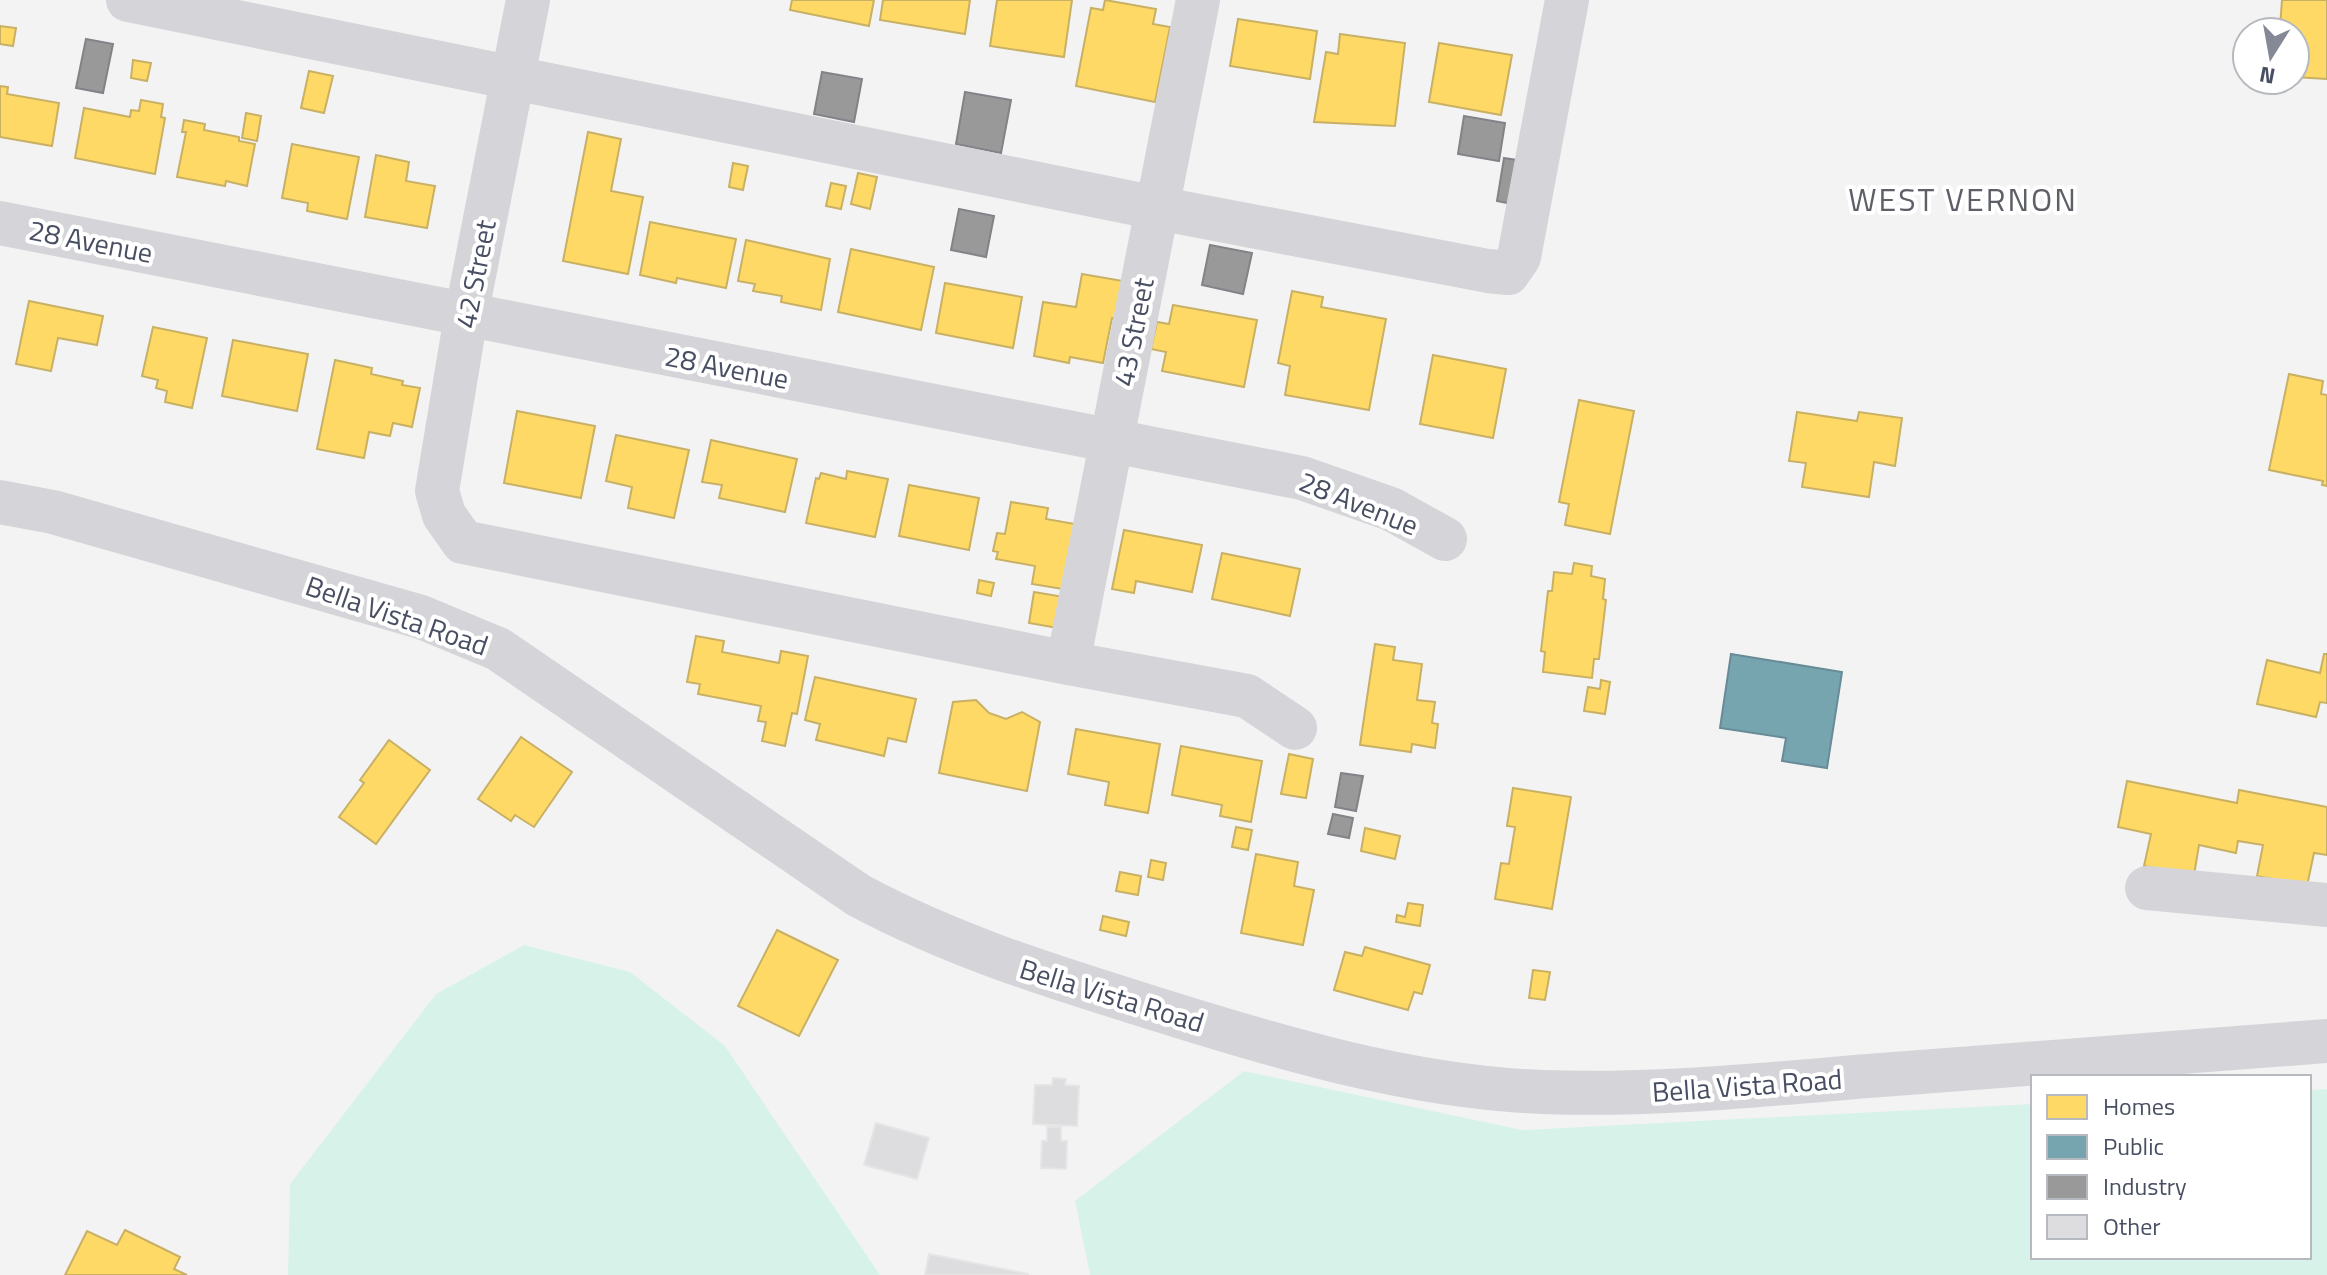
<svg xmlns="http://www.w3.org/2000/svg" width="2327" height="1275" font-family="'Titillium Web',sans-serif">
  <rect width="100%" height="100%" fill="#f4f3f3"/>
  <!-- green -->
  <g fill="#d7f3e9">
    <path d="M524,945L630,972L725,1046L880,1275H288L290,1184L436,994Z"/>
    <path d="M1244,1071L1522,1130L2033,1104V1257H2309V1090L2327,1089V1275H1090L1075,1201Z"/>
  </g>
  <!-- homes -->
  <g fill="#ffd966" stroke="#c8b065" stroke-width="2">
    <path d="M792,0H874L869,26L790,10Z"/>
    <path d="M883,0H970L965,34L880,20Z"/>
    <path d="M997,0H1072L1064,57L990,46Z"/>
    <path d="M1105,0L1156,9L1153,24L1170,27L1155,102L1076,86L1091,8L1103,10Z"/>
    <path d="M2282,0H2327V79L2295,77V32H2275V27H2280Z"/>
    <path d="M1238,19L1317,31L1310,79L1230,66Z"/>
    <path d="M0,26L16,28L13,46L0,44Z"/>
    <path d="M1340,34L1405,43L1395,126L1314,122L1326,52L1338,54Z"/>
    <path d="M1439,43L1512,55L1501,115L1429,102Z"/>
    <path d="M133,60L151,63L147,81L131,78Z"/>
    <path d="M309,71L333,76L324,113L301,108Z"/>
    <path d="M0,86L8,87L7,94L59,103L52,146L0,137Z"/>
    <path d="M141,100L163,104L161,117L165,118L155,174L75,158L84,108L130,117L131,110L139,111Z"/>
    <path d="M246,113L261,116L257,141L242,138Z"/>
    <path d="M184,120L205,124L204,130L239,137V141L255,144L247,186L226,181L225,186L177,177L186,132H182Z"/>
    <path d="M588,132L621,139L611,191L643,197L628,274L563,261Z"/>
    <path d="M292,144L359,157L347,219L307,211L308,203L282,198Z"/>
    <path d="M376,155L409,162L406,181L435,186L427,228L365,217Z"/>
    <path d="M733,163L748,166L743,190L729,187Z"/>
    <path d="M858,173L877,177L870,209L851,204Z"/>
    <path d="M831,183L846,186L841,209L826,206Z"/>
    <path d="M650,222L736,239L726,288L677,278L676,283L640,275Z"/>
    <path d="M746,240L830,259L821,310L781,302L782,296L753,291L755,284L738,281Z"/>
    <path d="M851,249L934,267L921,330L838,312Z"/>
    <path d="M1082,274L1123,281L1116,319L1112,318L1103,363L1070,357L1069,363L1034,356L1043,302L1076,307Z"/>
    <path d="M945,283L1022,297L1013,348L936,333Z"/>
    <path d="M1292,291L1323,297L1321,307L1386,319L1369,410L1285,395L1290,366L1278,363Z"/>
    <path d="M29,301L103,316L97,345L58,338L51,371L16,364Z"/>
    <path d="M1173,305L1257,320L1244,387L1162,371L1166,352L1151,349L1157,322L1169,324Z"/>
    <path d="M153,327L207,338L192,408L165,402L167,391L156,388L158,380L142,376Z"/>
    <path d="M233,340L308,354L297,411L222,396Z"/>
    <path d="M1433,355L1506,369L1493,438L1420,424Z"/>
    <path d="M335,360L372,368L371,374L403,381L402,385L420,388L412,427L393,423L390,436L369,432L364,458L317,449Z"/>
    <path d="M2289,374L2323,381L2321,394L2327,395V486L2322,485L2323,481L2269,470Z"/>
    <path d="M1579,400L1634,411L1610,534L1565,525L1569,504L1559,502Z"/>
    <path d="M517,411L595,426L581,498L504,483Z"/>
    <path d="M1797,412L1857,421L1859,412L1902,418L1895,466L1874,462L1869,497L1802,487L1806,463L1789,461Z"/>
    <path d="M616,435L689,450L674,518L628,508L632,487L606,481Z"/>
    <path d="M711,440L797,459L785,512L719,498L722,485L702,482Z"/>
    <path d="M847,471L888,479L875,537L806,523L816,478L819,479L821,473L846,479Z"/>
    <path d="M909,485L979,498L969,550L899,536Z"/>
    <path d="M1011,502L1048,508L1046,519L1075,524L1063,589L1032,584L1035,566L996,559L998,552L993,551L997,533L1005,534Z"/>
    <path d="M1124,530L1202,545L1192,592L1136,581L1134,593L1112,589Z"/>
    <path d="M1222,553L1300,569L1290,616L1212,599Z"/>
    <path d="M1574,563L1592,566L1591,576L1605,579L1603,599L1606,600L1599,659H1594L1592,678L1543,672L1545,652L1541,651L1548,591H1552L1554,572L1572,574Z"/>
    <path d="M979,580L994,583L991,596L977,593Z"/>
    <path d="M1034,592L1064,597L1058,628L1029,623Z"/>
    <path d="M696,636L724,641L722,652L779,663L781,651L808,656L797,714L792,713L785,746L762,741L766,722L758,721L761,706L698,694L700,684L687,682Z"/>
    <path d="M1375,644L1395,647L1393,660L1422,664L1417,700L1435,702L1432,723L1438,724L1435,748L1412,744L1411,752L1360,745Z"/>
    <path d="M2324,654H2327V703L2320,702L2316,717L2257,704L2267,660L2320,673Z"/>
    <path d="M815,677L916,699L906,742L888,738L884,756L816,740L820,724L805,720Z"/>
    <path d="M1601,680L1610,682L1605,714L1584,711L1588,687L1600,689Z"/>
    <path d="M976,700L989,713L1006,719L1022,712L1040,722L1027,791L939,773L953,702Z"/>
    <path d="M1076,729L1160,744L1148,813L1105,805L1109,782L1068,774Z"/>
    <path d="M521,737L572,772L534,827L515,815L511,821L478,799Z"/>
    <path d="M389,740L430,770L376,844L339,817L364,783L360,780Z"/>
    <path d="M1181,746L1262,761L1251,822L1220,816L1222,805L1172,795Z"/>
    <path d="M1289,754L1313,759L1306,798L1281,794Z"/>
    <path d="M2127,781L2237,803L2239,790L2327,807V855L2314,853L2307,886L2257,876L2263,845L2238,841L2236,853L2199,845L2194,875L2144,866L2151,834L2118,827Z"/>
    <path d="M1513,788L1571,797L1552,909L1495,899L1501,863L1509,864L1515,827L1507,826Z"/>
    <path d="M1236,827L1252,830L1248,850L1232,847Z"/>
    <path d="M1365,828L1400,836L1395,859L1361,851Z"/>
    <path d="M1256,854L1298,862L1294,886L1314,890L1303,945L1241,933Z"/>
    <path d="M1151,860L1166,863L1163,880L1148,877Z"/>
    <path d="M1120,872L1141,876L1138,895L1116,891Z"/>
    <path d="M1408,903L1423,905L1420,926L1396,922L1397,915L1405,917Z"/>
    <path d="M1103,916L1129,922L1126,936L1100,930Z"/>
    <path d="M777,930L838,960L799,1036L738,1006Z"/>
    <path d="M1365,947L1430,965L1422,994L1414,992L1408,1010L1334,990L1345,952L1362,956Z"/>
    <path d="M1533,970L1550,972L1545,1000L1529,998Z"/>
    <path d="M125,1230L180,1257L174,1269L187,1275H65L87,1231L117,1245Z"/>
  </g>
  <!-- public -->
  <path fill="#76a5af" stroke="#688b98" stroke-width="2" d="M1731,654L1842,672L1827,768L1782,761L1786,738L1720,728Z"/>
  <!-- industry -->
  <g fill="#999" stroke="#818388" stroke-width="2">
    <path d="M86,39L113,44L103,93L76,88Z"/>
    <path d="M822,72L862,79L854,122L814,114Z"/>
    <path d="M965,92L1011,100L1001,153L956,144Z"/>
    <path d="M1464,116L1505,123L1499,161L1458,154Z"/>
    <path d="M1504,158L1530,162L1522,206L1497,201Z"/>
    <path d="M959,209L994,216L986,257L951,250Z"/>
    <path d="M1210,245L1252,253L1243,294L1202,285Z"/>
    <path d="M1341,773L1363,776L1356,811L1335,807Z"/>
    <path d="M1333,814L1353,818L1349,838L1328,834Z"/>
  </g>
  <!-- building -->
  <g fill="#dddcdf" stroke="#e5e5e6" stroke-width="2">
    <path d="M1053,1078L1066,1079L1065,1085L1079,1086L1077,1126L1033,1124L1035,1085H1052Z"/>
    <path d="M876,1123L929,1138L917,1179L864,1165Z"/>
    <path d="M1047,1127H1061V1141H1067L1066,1169L1041,1168L1042,1141H1047Z"/>
    <path d="M929,1254L1028,1274V1275H925Z"/>
  </g>
  <g fill="none" stroke-linecap="round" stroke-linejoin="round">
    <!-- minor -->
    <g stroke="#d5d5d9" stroke-width="44">
      <path d="M128,0L1157,208L1488,271L1508,273L1519,257L1567,0"/>
      <path d="M528,0L466,316L437,491L444,515L463,542L1068,663L1247,696L1295,728"/>
      <path d="M0,223L1302,478L1391,509L1445,539"/>
      <path d="M0,502L53,512L421,617L498,649L858,895C953,946 1050,976 1153,1008C1280,1048 1410,1087 1543,1092C1652,1096 1760,1085 1868,1076C2021,1065 2174,1053 2327,1041"/>
      <path d="M1068,663L1198,0"/>
      <path d="M2147,888L2327,905"/>
    </g>
  </g>
  <g text-anchor="middle" dominant-baseline="central" stroke-width="8" stroke-linejoin="round" paint-order="stroke">
    <!-- street labels -->
    <g font-size="28" fill="#494f62" stroke="#fff">
      <text transform="translate(91 241) rotate(11)">28 Avenue</text>
      <text transform="translate(475 274) rotate(-79)">42 Street</text>
      <text transform="translate(1133 332) rotate(-79)">43 Street</text>
      <text transform="translate(727 367) rotate(11)">28 Avenue</text>
      <text transform="translate(1359 503) rotate(22)">28 Avenue</text>
      <text transform="translate(397 615) rotate(19)">Bella Vista Road</text>
      <text transform="translate(1112 995) rotate(17)">Bella Vista Road</text>
      <text transform="translate(1747 1085) rotate(-4)">Bella Vista Road</text>
    </g>
    <!-- quarter labels -->
    <g font-size="32" letter-spacing="2" fill="#5e6068" stroke="#fff">
      <text x="1963" y="199">WEST VERNON</text>
    </g>
  </g>
  <!-- legend -->
  <rect x="2031" y="1075" width="280" height="184" fill="#ffffff" stroke="#b6b9c0" stroke-width="2"/>
  <rect x="2047" y="1095" width="40" height="24" fill="#ffd966" stroke="#b6b9c0" stroke-width="2"/>
  <text x="2103" y="1115" font-size="24" fill="#494f62">Homes</text>
  <rect x="2047" y="1135" width="40" height="24" fill="#76a5af" stroke="#b6b9c0" stroke-width="2"/>
  <text x="2103" y="1155" font-size="24" fill="#494f62">Public</text>
  <rect x="2047" y="1175" width="40" height="24" fill="#999999" stroke="#b6b9c0" stroke-width="2"/>
  <text x="2103" y="1195" font-size="24" fill="#494f62">Industry</text>
  <rect x="2047" y="1215" width="40" height="24" fill="#dddcdf" stroke="#b6b9c0" stroke-width="2"/>
  <text x="2103" y="1235" font-size="24" fill="#494f62">Other</text>
  <!-- north arrow -->
  <g transform="translate(2271 56) rotate(191)"><circle r="38" fill="#ffffff" stroke="#b6b9c0" stroke-width="2"/>
  <path d="M0-6L14 30L0 20L-14 30Z" fill="#858895"/>
  <text y="-12" font-size="22" font-weight="bold" text-anchor="middle" fill="#494f62">N</text>
  </g>
</svg>
